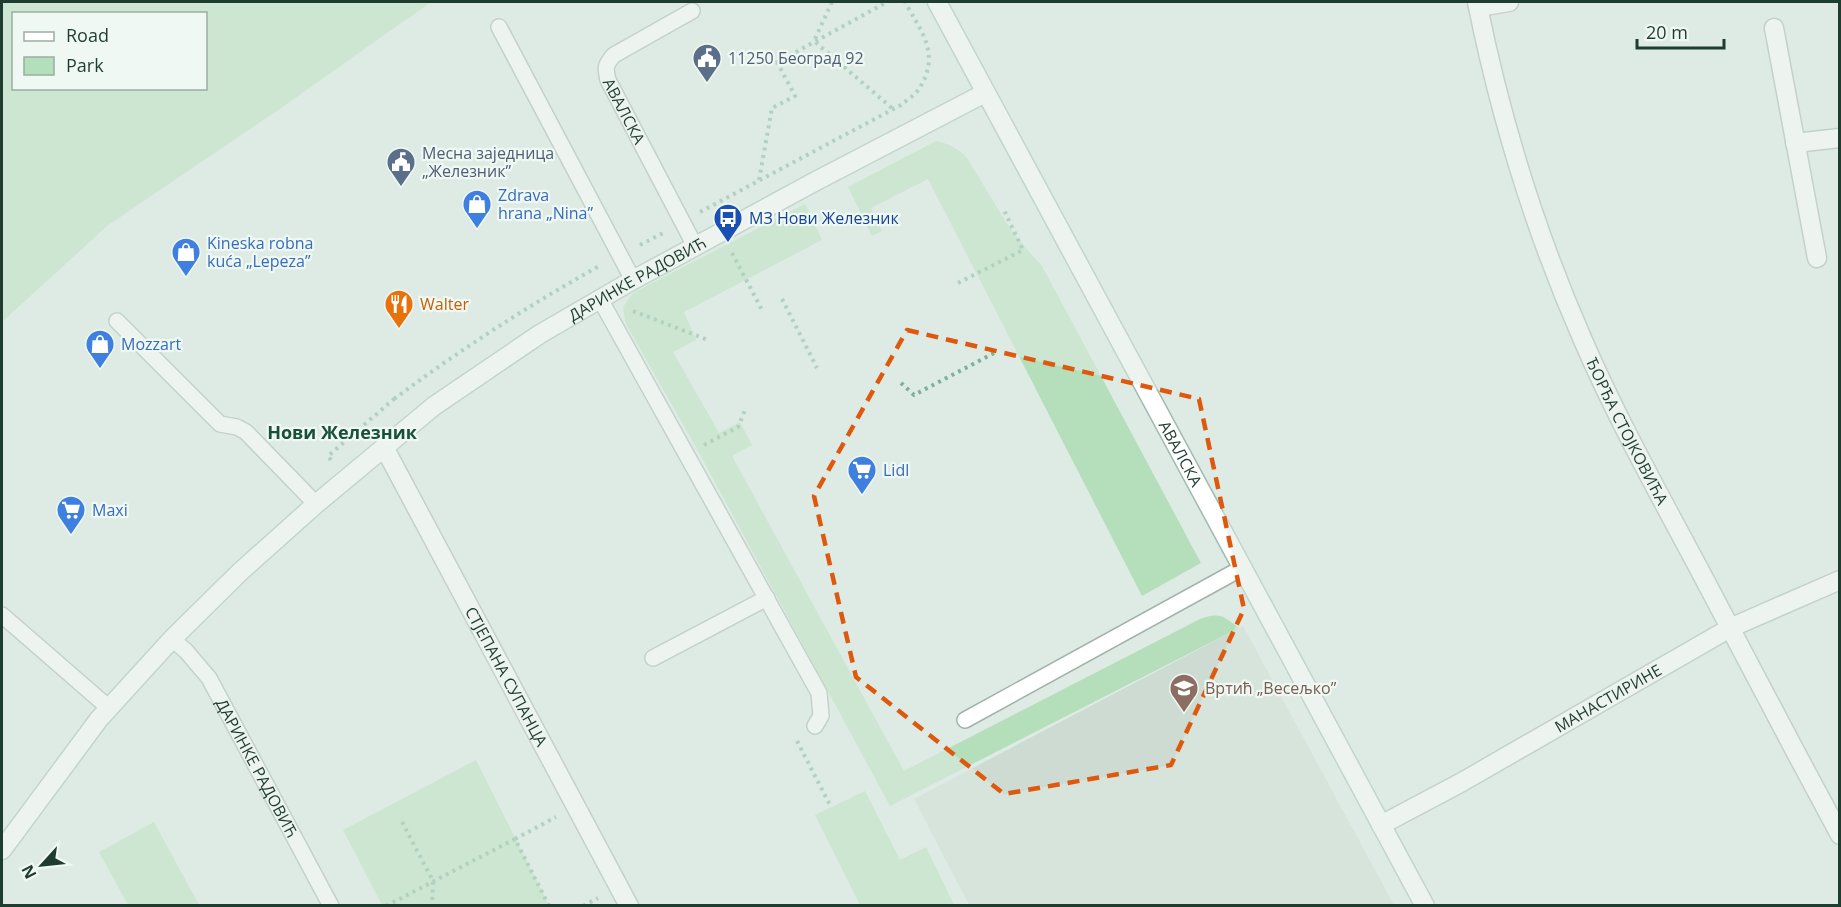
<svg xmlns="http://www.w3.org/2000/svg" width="1841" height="907" font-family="'Open Sans',sans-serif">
  <rect width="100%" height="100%" fill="#deebe4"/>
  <!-- built -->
  <path fill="#cddbd2" d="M1243,626L1394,905H969L914,799Z"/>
  <!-- green -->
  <g fill="#b5dfba" fill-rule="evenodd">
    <path d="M2,2H431L281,108L107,226L2,322ZM14,14H206V88H14Z"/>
    <path d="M936,141C949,144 958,148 967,158L1007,224L1023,245L1042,266L1201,563L1142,596L928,179L871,208L882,231L872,236L848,187Z"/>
    <path d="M805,204L822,240L684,312L696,340L673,352L719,433L740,422L752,445L732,456L904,771L1200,619C1220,612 1223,616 1239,628L890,806L697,449L626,324L623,307L633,293Z"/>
    <path d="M476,760L549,905H382L343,830Z"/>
    <path d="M865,791L900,860L926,847L954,905H860L815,815Z"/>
    <path d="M154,822L199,905H128L99,852Z"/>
  </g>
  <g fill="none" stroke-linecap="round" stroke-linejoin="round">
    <!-- lane casing -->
    <g stroke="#a1b3aa" stroke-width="18">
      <g id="lane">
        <path id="s1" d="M692,11L614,55C605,65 605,67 608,80L695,246"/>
        <path d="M499,27L633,280"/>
        <path d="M600,299L819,693L821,716L815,726"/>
        <path d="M117,321L220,424L237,427L246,432L316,504"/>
        <path d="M2,615L109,708"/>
        <path id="s2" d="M172,639L186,651L209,678L331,906"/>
        <path d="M653,658L767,598"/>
        <path d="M965,720L1242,568"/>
      </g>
    </g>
    <!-- street casing -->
    <g stroke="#a1b3aa" stroke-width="21">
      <g id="street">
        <path id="s3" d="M1477,2C1500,116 1535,231 1582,338C1616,417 1658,492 1698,567C1745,656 1792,746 1840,835"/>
        <path d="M1478,7L1509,2"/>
        <path d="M1774,28L1817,258"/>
        <path d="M1795,143L1840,138"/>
        <path id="s4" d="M384,447L629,906"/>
        <path id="s5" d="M1381,825L1462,782L1730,628L1840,580"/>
      </g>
    </g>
    <!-- secondary casing -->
    <g stroke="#9fbbad" stroke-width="21">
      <g id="secondary">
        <path id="s6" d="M937,2L1425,906"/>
        <path id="s7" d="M2,850L99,719L172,639L240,572L316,504L434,406L540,334L633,280L816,181L985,93"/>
      </g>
    </g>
    <!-- path -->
    <g stroke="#7cb298" stroke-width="4" stroke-dasharray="3 4.5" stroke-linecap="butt">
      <path d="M832,2L814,41L893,109"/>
      <path d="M776,63L887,2"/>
      <path d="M759,180L772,108L795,96L777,62"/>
      <path d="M700,212L901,105C907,100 915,95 919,89C941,54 922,33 905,2"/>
      <path d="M640,245L665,232"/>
      <path d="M732,253L762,310"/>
      <path d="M958,283L1023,250L1004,210"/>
      <path d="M782,299L817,368"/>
      <path d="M633,311L708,340"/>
      <path d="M901,383L914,395L996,352"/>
      <path d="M394,399C460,350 529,305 601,265"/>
      <path d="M704,445L738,427L746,408"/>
      <path d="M331,460L328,456L394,399L395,400"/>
      <path d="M797,741L831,807"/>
      <path d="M402,822L433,881L432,906"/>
      <path d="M515,839L556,817"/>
      <path d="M386,906L515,839L549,906"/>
      <path d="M583,906L598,898"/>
    </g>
    <!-- lane -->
    <use href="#lane" stroke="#fff" stroke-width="15"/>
    <!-- street -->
    <use href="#street" stroke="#fff" stroke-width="18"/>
    <!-- secondary -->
    <use href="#secondary" stroke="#fff" stroke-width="18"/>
  </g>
  <!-- marked area -->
  <path d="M0 0H1841V907H0ZM907,330L1199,399L1244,609L1171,765L1004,794L856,677L814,496Z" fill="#deebe4" fill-opacity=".55" fill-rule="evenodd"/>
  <path fill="none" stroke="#de580e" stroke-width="4.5" stroke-dasharray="12 8" stroke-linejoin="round" d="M907,330L1199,399L1244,609L1171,765L1004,794L856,677L814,496Z"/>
  <!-- icons -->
  <defs>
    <g id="civic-pin" transform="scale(1.5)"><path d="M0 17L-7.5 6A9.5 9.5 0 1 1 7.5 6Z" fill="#5c6f8a" stroke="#eff8f2"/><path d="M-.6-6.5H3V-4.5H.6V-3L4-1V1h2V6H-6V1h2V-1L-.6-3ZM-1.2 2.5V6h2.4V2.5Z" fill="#fff"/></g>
    <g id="shop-pin" transform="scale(1.5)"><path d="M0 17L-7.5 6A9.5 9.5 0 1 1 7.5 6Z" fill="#3f7fe0" stroke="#eff8f2"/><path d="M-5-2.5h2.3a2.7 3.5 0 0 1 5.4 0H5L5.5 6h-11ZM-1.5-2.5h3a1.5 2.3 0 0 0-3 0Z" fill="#fff"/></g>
    <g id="bus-pin" transform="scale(1.5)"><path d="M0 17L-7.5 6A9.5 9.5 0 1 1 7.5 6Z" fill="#1a4fb4" stroke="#eff8f2"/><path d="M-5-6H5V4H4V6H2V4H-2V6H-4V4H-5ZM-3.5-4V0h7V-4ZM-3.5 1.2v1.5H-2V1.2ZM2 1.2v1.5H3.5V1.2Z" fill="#fff"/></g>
    <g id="restaurant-pin" transform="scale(1.5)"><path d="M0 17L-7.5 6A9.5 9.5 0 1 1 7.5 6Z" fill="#e8710a" stroke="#eff8f2"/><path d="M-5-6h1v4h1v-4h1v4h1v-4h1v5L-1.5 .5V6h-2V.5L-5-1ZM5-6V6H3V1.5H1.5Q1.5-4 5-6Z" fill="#fff"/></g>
    <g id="supermarket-pin" transform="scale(1.5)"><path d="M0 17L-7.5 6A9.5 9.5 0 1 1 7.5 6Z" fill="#3f7fe0" stroke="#eff8f2"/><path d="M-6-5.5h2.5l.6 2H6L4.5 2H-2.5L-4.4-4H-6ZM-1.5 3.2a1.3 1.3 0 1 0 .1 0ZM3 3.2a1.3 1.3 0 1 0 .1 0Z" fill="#fff"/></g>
    <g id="school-pin" transform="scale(1.5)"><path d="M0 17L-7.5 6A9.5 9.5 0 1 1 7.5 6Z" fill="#8d6e63" stroke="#eff8f2"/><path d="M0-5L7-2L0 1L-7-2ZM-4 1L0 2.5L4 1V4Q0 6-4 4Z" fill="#fff"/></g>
  </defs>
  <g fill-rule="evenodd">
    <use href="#civic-pin" x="707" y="58"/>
    <use href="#civic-pin" x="401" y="162"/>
    <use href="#shop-pin" x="477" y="204"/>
    <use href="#bus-pin" x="728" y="218"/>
    <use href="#shop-pin" x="186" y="252"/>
    <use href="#restaurant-pin" x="399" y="304"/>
    <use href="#shop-pin" x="100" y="344"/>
    <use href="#supermarket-pin" x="862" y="470"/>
    <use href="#supermarket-pin" x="71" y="510"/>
    <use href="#school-pin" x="1184" y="688"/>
  </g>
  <g text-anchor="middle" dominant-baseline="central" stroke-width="4.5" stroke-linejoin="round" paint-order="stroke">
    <!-- service labels -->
    <g font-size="16" fill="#4e5e75" stroke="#eff8f2" text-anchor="start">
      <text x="728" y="58">11250 Београд 92</text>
      <text x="422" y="153">Месна заједница<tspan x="422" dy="18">„Железник”</tspan></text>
    </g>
    <!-- street labels -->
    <g font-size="16" fill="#1e3d30" stroke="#eff8f2">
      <text stroke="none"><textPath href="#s1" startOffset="152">АВАЛСКА</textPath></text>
      <text stroke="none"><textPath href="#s7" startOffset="862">ДАРИНКЕ РАДОВИЋ</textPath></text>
      <text stroke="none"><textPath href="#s3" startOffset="456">ЂОРЂА СТОЈКОВИЋА</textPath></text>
      <text stroke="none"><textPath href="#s6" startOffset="513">АВАЛСКА</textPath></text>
      <text stroke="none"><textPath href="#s4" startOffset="260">СТЈЕПАНА СУПАНЦА</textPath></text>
      <text stroke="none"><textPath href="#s5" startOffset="260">МАНАСТИРИНЕ</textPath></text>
      <text stroke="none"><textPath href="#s2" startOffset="156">ДАРИНКЕ РАДОВИЋ</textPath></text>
    </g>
    <!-- shop labels -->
    <g font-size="16" fill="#366cbe" stroke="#eff8f2" text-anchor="start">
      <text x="498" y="195">Zdrava<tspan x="498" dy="18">hrana „Nina”</tspan></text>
      <text x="207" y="243">Kineska robna<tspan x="207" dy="18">kuća „Lepeza”</tspan></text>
      <text x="121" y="344">Mozzart</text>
      <text x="883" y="470">Lidl</text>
      <text x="92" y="510">Maxi</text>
    </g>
    <!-- transit labels -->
    <g font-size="16" fill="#164399" stroke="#eff8f2" text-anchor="start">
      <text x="749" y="218">МЗ Нови Железник</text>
    </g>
    <!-- food labels -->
    <g font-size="16" fill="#c56008" stroke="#eff8f2" text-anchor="start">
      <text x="420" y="304">Walter</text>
    </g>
    <!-- education labels -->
    <g font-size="16" fill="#785e54" stroke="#eff8f2" text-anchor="start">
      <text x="1205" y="688">Вртић „Весељко”</text>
    </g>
    <!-- neighbourhood labels -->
    <g font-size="18" font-weight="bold" fill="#19503a" stroke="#eff8f2">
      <text x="342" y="432">Нови Железник</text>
    </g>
  </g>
  <!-- border -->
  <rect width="1841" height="907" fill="none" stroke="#1e3d30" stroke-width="6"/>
  <!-- legend -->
  <rect x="12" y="12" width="195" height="78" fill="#eff8f2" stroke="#9bada4" stroke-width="1.5"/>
  <rect x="24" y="32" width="30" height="9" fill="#ffffff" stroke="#9bada4" stroke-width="1.5"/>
  <text x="66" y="42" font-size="18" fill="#1e3d30">Road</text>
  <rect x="24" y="57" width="30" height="18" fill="#b5dfba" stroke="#9bada4" stroke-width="1.5"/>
  <text x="66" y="72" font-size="18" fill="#1e3d30">Park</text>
  <!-- north arrow -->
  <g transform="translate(42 865) rotate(243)" stroke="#eff8f2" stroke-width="4.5" paint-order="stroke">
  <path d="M0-4.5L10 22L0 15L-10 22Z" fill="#1e3d30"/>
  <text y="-9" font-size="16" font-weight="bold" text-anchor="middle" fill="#1e3d30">N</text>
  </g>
  <!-- scale -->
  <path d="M1637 39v9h87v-9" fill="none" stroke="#1e3d30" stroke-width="3"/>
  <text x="1646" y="39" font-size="18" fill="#1e3d30" stroke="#eff8f2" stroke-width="4.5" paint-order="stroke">20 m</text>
</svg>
